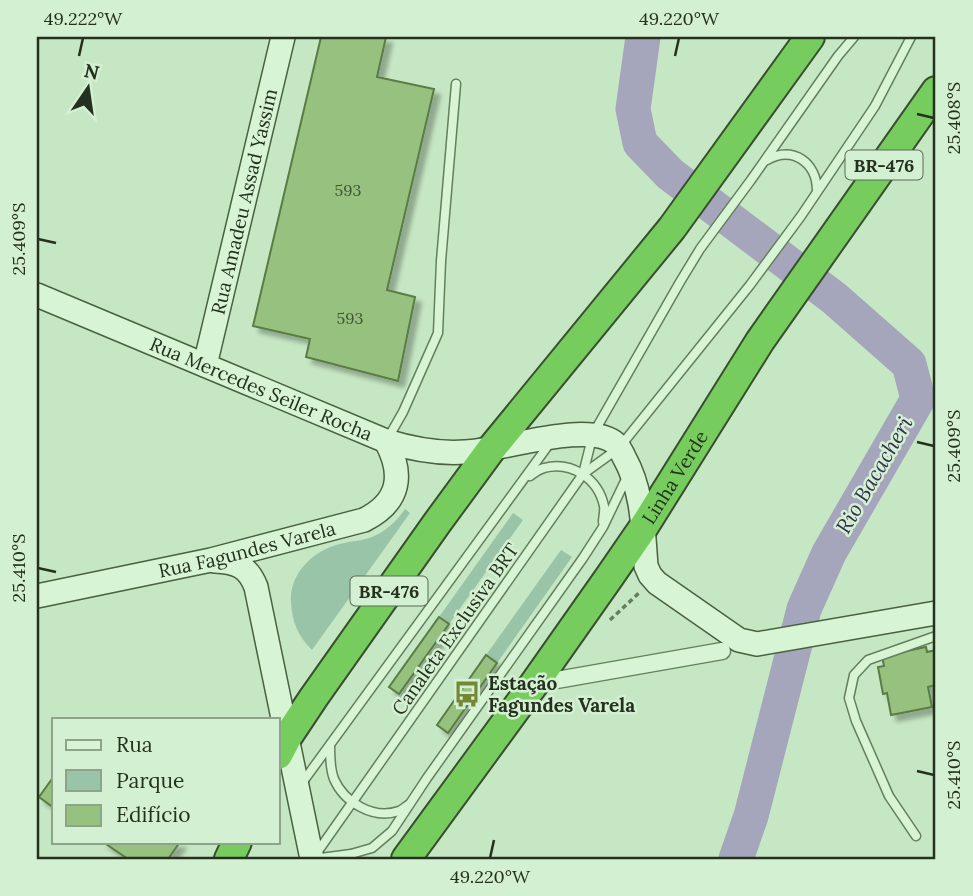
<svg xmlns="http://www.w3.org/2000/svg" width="973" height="896" font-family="Lora,serif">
  <defs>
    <filter id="shadow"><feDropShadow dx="6" dy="6" stdDeviation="2" flood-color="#0004"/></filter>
  </defs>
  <rect width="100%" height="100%" fill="#c6e7c3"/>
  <!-- green -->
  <g fill="#99c4a8">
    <path d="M405,509L410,513L312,650C298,636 292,622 291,602C289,573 314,550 340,544C350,541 362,541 372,537C385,532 397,521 405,509Z"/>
    <path d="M513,513L523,520L449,624L439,617Z"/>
    <path d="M561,550L572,557L497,663L486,655Z"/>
  </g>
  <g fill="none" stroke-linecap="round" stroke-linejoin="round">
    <!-- river -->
    <path stroke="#a5a6bb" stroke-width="35" d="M643,37L633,109L640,143L670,174L834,298L909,364L918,399L829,553L804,609L751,816L736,859"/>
  </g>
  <!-- building -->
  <g fill="#96c17e" stroke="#5a7b45" stroke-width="2" filter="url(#shadow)">
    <path d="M321,37H386L377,77L434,89L387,290L415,297L398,381L306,357L310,339L253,326Z"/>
    <path d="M439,617L449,624L399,694L389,687Z"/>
    <path d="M926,647L927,652L936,650V685L928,687L932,707L891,715L887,693L883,694L878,667L884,666L882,656Z"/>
    <path d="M486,655L497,663L448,733L437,725Z"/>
    <path d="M54,776V808L39,797Z"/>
    <path d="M103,842H180L168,859H128Z"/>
  </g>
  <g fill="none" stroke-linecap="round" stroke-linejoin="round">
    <!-- lane casing -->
    <g stroke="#657f5c" stroke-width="11">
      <g id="lane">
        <path d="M767,160C793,145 817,163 817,191"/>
        <path d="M387,440L403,412L438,333L441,261L456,84"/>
        <path d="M583,474L593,434L680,282L700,249L751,180L838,56L854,37"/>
        <path d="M530,476C534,473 539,469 544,468C571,461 598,478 604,506C605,511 603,517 603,522"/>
        <path d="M330,746C330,757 330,769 334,779C344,802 373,820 399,811C402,810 405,807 408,805"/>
        <path d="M302,783L550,443"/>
        <path d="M916,836L889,796L856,721L849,698L854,675L868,660L936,636"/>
        <path d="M316,854L583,474L619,448L750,285L801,216L875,106L911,37"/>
        <path d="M313,859L351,854L372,848L392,831L427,778L583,558L603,527L627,477"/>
      </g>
    </g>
    <!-- street casing -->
    <g stroke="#657f5c" stroke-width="19">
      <path id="street" d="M534,684L722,651"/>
    </g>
    <!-- secondary casing -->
    <g stroke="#49613f" stroke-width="26">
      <g id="secondary">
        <path id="s1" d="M37,295L386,441C412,449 438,454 465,452C500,451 590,419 616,444C620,448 622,453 624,457C643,491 643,528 646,566L650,575L657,583L739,640L757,644L936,613"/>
        <path id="s2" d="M205,365L283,37"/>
        <path d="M215,561C236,562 248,566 256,587L312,859"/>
        <path id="s3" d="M37,596L211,560L364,520C400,502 404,475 386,441"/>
      </g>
    </g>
    <!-- highway casing -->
    <g stroke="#394e30" stroke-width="32">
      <g id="highway">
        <path d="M278,755L288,736L314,697L437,523L492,448L672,228L810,37"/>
        <path d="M229,859L237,842"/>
        <path id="s4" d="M406,859L534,684L610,576L643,528L760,341L936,91"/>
      </g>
    </g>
    <!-- path -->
    <path stroke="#657f5c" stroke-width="3.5" stroke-dasharray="5 3.5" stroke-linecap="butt" d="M610,620L640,592"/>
    <!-- lane -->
    <use href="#lane" stroke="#d7f4d5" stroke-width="8"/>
    <!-- street -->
    <use href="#street" stroke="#d7f4d5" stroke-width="16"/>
    <!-- secondary -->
    <use href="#secondary" stroke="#d7f4d5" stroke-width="23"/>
    <!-- highway -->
    <use href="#highway" stroke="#76cd5e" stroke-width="28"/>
  </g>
  <!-- ticks -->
  <path fill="none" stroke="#24311e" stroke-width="2.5" d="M79,56L83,38M675,56L679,38M917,114L934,118M38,239L56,243M917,442L934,446M38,568L56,572M917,771L934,775M490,858L494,840"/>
  <!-- icons -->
  <defs>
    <g id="bus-bare" transform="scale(2.1)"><path d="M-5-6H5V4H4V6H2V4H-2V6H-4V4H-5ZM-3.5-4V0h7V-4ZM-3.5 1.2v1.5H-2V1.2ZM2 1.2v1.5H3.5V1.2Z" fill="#748734" stroke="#d4f0d2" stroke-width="2.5" paint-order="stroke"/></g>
  </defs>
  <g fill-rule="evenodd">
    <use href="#bus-bare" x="467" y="694"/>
  </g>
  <g text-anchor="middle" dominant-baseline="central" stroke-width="5" stroke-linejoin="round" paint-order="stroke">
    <!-- number labels -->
    <g font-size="16" fill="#405536">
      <text x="348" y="190">593</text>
      <text x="350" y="318">593</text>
    </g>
    <!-- shield labels -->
    <g fill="#d4f0d2" stroke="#596a54" stroke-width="2">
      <rect x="845.5" y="150.5" width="77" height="29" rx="5"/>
      <rect x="350.5" y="576.5" width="77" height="29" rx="5"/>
    </g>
    <g font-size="18" font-weight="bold" fill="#24311e">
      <text x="884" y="165">BR-476</text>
      <text x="389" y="591">BR-476</text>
    </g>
    <!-- street labels -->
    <g font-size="19" fill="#24311e" stroke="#d4f0d2">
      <text stroke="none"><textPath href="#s2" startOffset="168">Rua Amadeu Assad Yassim</textPath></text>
      <text stroke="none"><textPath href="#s1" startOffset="243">Rua Mercedes Seiler Rocha</textPath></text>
      <text stroke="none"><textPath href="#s4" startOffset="467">Linha Verde</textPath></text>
      <text stroke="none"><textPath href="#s3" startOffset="215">Rua Fagundes Varela</textPath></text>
      <text transform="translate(455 629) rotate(-55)">Canaleta Exclusiva BRT</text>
    </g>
    <!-- poi labels -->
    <g font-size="19" font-weight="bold" fill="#24311e" stroke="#d4f0d2" text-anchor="start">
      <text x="488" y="683">Estação<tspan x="488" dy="22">Fagundes Varela</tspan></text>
    </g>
    <!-- water labels -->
    <g font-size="21" font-style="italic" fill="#35304f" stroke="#d4f0d2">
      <text transform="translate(874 475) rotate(-60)">Rio Bacacheri</text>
    </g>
  </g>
  <!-- border -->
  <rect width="973" height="896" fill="none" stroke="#d4f0d2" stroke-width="77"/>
  <!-- legend -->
  <rect x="52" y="718" width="228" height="126" fill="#d4f0d2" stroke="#8ea48a" stroke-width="2"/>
  <rect x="66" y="740" width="35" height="10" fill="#d7f4d5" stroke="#8ea48a" stroke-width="2"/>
  <text x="116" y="752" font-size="21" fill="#24311e">Rua</text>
  <rect x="66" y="770" width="35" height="21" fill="#99c4a8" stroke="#8ea48a" stroke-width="2"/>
  <text x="116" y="788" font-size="21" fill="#24311e">Parque</text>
  <rect x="66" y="805" width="35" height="21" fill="#96c17e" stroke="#8ea48a" stroke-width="2"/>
  <text x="116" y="822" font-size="21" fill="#24311e">Edifício</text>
  <!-- north arrow -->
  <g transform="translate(88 88) rotate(13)" stroke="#d4f0d2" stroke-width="5" paint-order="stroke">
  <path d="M0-5L12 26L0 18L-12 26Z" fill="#24311e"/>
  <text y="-10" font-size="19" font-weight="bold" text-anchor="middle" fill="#24311e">N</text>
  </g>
  <rect x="38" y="38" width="896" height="820" fill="none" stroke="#24311e" stroke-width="2.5"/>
  <g font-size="18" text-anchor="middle" fill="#24311e">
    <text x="83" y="25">49.222°W</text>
    <text x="679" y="25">49.220°W</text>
    <text transform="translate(954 118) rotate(-90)" y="6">25.408°S</text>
    <text transform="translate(19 239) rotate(-90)" y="6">25.409°S</text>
    <text transform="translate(954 446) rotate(-90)" y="6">25.409°S</text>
    <text transform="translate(19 568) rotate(-90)" y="6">25.410°S</text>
    <text transform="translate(954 775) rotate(-90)" y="6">25.410°S</text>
    <text x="490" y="883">49.220°W</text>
  </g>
</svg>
